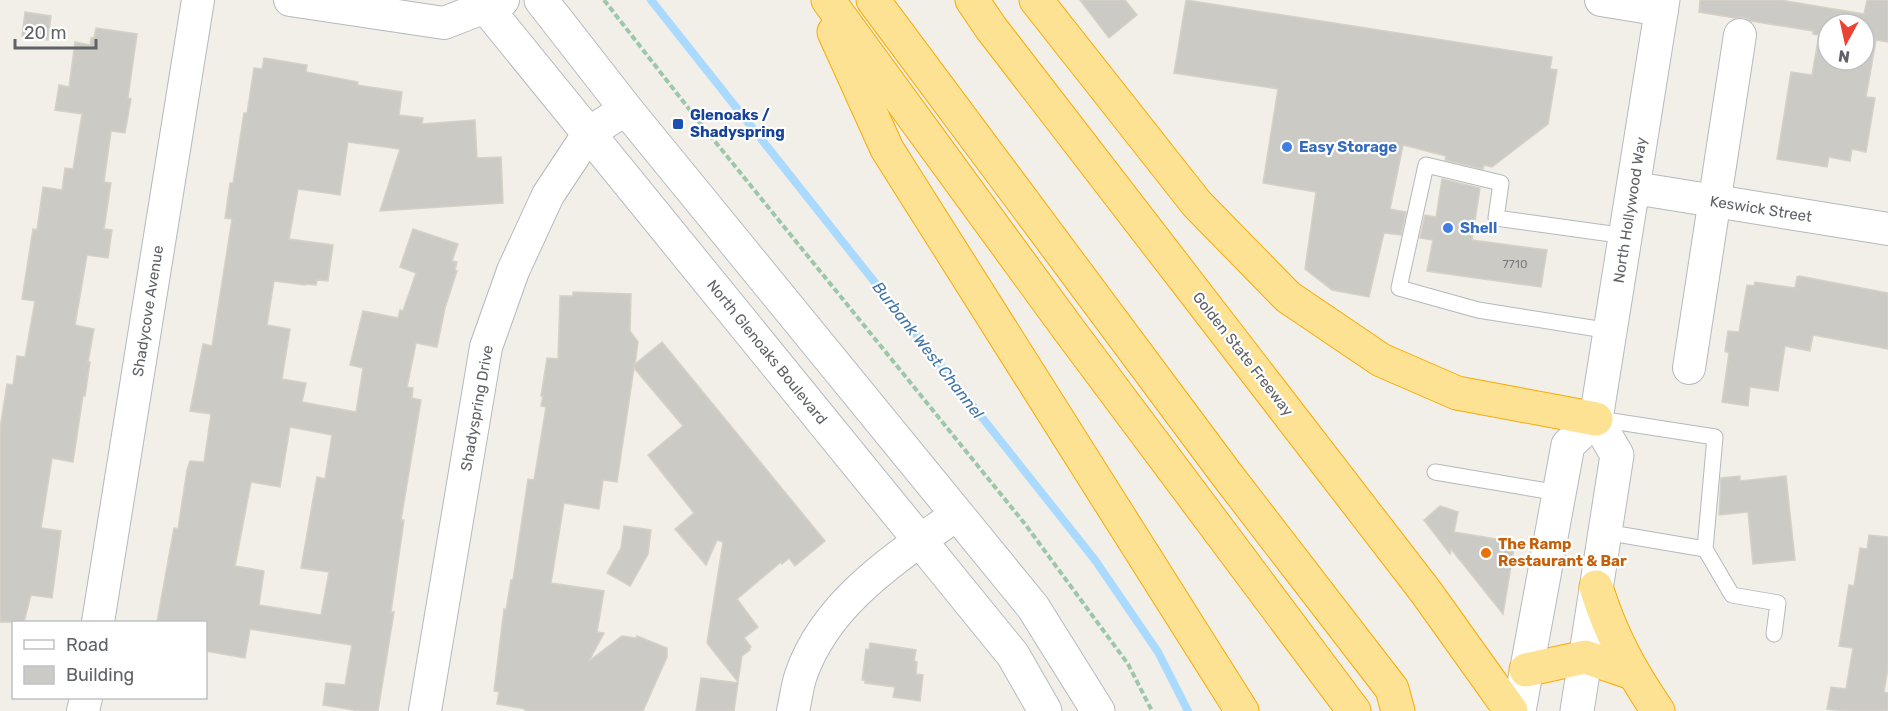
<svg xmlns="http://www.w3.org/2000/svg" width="1888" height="711" font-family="Rubik,sans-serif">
  <rect width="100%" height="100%" fill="#f1efe8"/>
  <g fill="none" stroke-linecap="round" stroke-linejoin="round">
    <!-- stream -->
    <path stroke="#aadaff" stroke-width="8" d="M651,0L1095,560L1158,652L1188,711"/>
  </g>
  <!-- building -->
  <g fill="#cccac5" stroke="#d6d1c6" stroke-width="1.5" fill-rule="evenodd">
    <path d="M1080,0H1125L1137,15L1109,38Z"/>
    <path d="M1186,0L1552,57L1550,69L1557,70L1548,124L1492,167L1484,165L1483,169L1445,160L1446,156L1403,145L1390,209L1406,212L1401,235L1384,233L1369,297L1332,290L1305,269L1316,192L1263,183L1278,89L1174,73Z"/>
    <path d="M1700,0H1780L1864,14L1867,0H1888V42L1876,40L1866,97L1875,98L1866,152L1852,149L1850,161L1829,157L1827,167L1777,159L1791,72L1812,75L1819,35L1813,34V31L1751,21L1743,17L1735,18L1699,12ZM1828,24H1864V60H1828Z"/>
    <path d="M25,12L51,16L48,40L22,36Z"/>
    <path d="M96,28L137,34L128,98L131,99L125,133L111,131L104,182L111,183L104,229L112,230L108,258L87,255L75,325L94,329L88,362H90L85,396H83L73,462L52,458L41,528L61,531L52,598L31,595L24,622H0V428L7,384L13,385L17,356L25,357L35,301L22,299L33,229L37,230L43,187L62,190L65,168L73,169L82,114L55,110L59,85L69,87L75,42L90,45L91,38H94Z"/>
    <path d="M264,58L307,65L306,72L358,82L357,85L402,92L399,115L423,118L422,124L475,120L477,158L501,157L503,203L380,211L400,149L348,142L340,195L298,189L289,239L333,245L328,281L317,280L316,285L305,284V285L274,281L267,325L290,329L282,379L306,383L302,402L356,412L363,368L350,365L363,311L398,318L400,310L403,311L416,273L400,267L413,229L458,244L452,261L457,262L455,270L457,271L445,308L437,347L416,343L407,387L413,388L412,398L421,400L401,520H404L391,612H394L378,711H359L323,705L326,683L345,685L352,645L250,629L245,658L206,651V622H157L174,528L178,529L187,470L190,461L204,462L211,414L190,411L203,344L212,346L232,219L225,218L230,183H233L244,113H247L254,68L262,69ZM290,427L332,435L325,479L317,477L301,568L329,572L321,615L259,605L264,571L235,566L251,482L280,487Z"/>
    <path d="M1442,179L1480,188L1472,240L1547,250L1541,287L1427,271L1433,240L1420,238L1425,215L1436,217Z"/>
    <path d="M1799,276L1888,293V349L1813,335L1810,351L1785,346L1778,391L1750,387L1748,406L1722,402L1729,353L1725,351L1728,331L1739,332L1747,285L1754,286L1755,282L1795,288L1797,277Z"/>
    <path d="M573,292L631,294L630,331L638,342L635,364L662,342L825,541L795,566L789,558L782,564L781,562L737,599L758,627L744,638L751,647L749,649L750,650L742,656L738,682L707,643L723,542L717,540L706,565L675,529L694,513L648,455L683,426L634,368L617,482L603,480L599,509L564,503L551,583L604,591L597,632L604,633L589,661L622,636L636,638L637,636L667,648V657L643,711H525V709L497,704L499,692L494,691L504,609L506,610L511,580H513L528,479L534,480L546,407L541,406L543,396H541L547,358L558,359L560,296H573Z"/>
    <path d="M1740,476V481L1786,476L1795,560L1753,564L1748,512L1719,515L1721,478Z"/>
    <path d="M1440,506L1458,512L1454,532L1515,542L1503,614L1451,549L1450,554L1424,520Z"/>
    <path d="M624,526L651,530L648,554L630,586L607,573L621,548Z"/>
    <path d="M1869,535L1888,537V668L1884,692L1888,693V711H1842L1827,709L1831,687L1846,689L1853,648L1839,646L1849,585L1854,586L1860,548L1867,549Z"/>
    <path d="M870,643L916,650L914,661L917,662L916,674L923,675L920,701L893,697L895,687L865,683V680H862L866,649L869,650Z"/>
    <path d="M701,678L738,683L734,711H696Z"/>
  </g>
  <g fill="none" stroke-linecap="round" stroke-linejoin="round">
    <!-- service casing -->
    <g stroke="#b5b8bc" stroke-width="17">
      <g id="service">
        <path d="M1611,331L1478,310L1399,288L1426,165L1501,183L1496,218L1626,236"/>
        <path d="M1599,419L1715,437L1705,549L1732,595L1778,603L1774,634"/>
        <path d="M1435,472L1559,493"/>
        <path d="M1605,532L1705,549"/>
      </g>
    </g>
    <!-- minor casing -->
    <g stroke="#b5b8bc" stroke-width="34">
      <g id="minor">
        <path d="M290,0L444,23L503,0"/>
        <path d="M1601,0L1662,10"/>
        <path d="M1634,188L1888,229"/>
        <path d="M1689,368L1740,35"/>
        <path d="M98,622L198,0"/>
        <path d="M83,711L86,698"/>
        <path d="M425,711L486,347L513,271L548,195L589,133L626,109"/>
        <path d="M793,711C796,699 797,686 801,675C826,602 896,558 956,515"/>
      </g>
    </g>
    <!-- secondary casing -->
    <g stroke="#b6babf" stroke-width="35">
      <g id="secondary">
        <path d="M480,0L1013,655L1045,711"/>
        <path d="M541,0L626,109L1033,607L1098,711"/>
        <path d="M1519,711L1568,445L1596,419L1663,0"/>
        <path d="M1577,711L1617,455L1596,419"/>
      </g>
    </g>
    <!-- motorway casing -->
    <g stroke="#f9ab00" stroke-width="35">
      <g id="motorway">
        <path d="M828,0L1069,330L1354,711"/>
        <path d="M873,0L1227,475L1392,689L1398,711"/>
        <path d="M972,0L991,28L1426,592L1511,711"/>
        <path d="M1036,0L1197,204L1288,297L1381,360L1457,393L1596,419"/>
        <path d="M834,32L887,149L1242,711"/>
        <path d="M1596,587C1611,635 1630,670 1658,711"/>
        <path d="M1526,670L1585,657L1632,673"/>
      </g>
    </g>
    <!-- path -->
    <path stroke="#9cc7a9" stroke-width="4" stroke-dasharray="6 3" stroke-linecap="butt" d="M604,0L700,123L1025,524L1128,664L1152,711"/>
    <!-- service -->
    <use href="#service" stroke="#fff" stroke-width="15"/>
    <!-- minor -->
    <use href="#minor" stroke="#fff" stroke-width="32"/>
    <!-- secondary -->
    <use href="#secondary" stroke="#fff" stroke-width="33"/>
    <!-- motorway -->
    <use href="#motorway" stroke="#fde293" stroke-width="33"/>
  </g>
  <!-- markers -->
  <rect fill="#1a4fb4" stroke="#fff" stroke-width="2" x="672" y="118" width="12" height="12" rx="3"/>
  <g fill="#3f7fe0" stroke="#fff" stroke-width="2">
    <circle cx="1287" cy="147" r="6"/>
    <circle cx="1448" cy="228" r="6"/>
  </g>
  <circle fill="#e8710a" stroke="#fff" stroke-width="2" cx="1486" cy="553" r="6"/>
  <g text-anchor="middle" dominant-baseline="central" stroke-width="4.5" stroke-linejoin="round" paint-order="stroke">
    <!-- number labels -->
    <g font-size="12" fill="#7a7d7f">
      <text x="1515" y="264">7710</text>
    </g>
    <!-- transit labels -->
    <g font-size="15" font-weight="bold" fill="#164399" stroke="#fff" text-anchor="start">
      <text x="690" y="115">Glenoaks /<tspan x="690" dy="17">Shadyspring</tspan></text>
    </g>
    <!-- shop labels -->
    <g font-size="15" font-weight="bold" fill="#366cbe" stroke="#fff" text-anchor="start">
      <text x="1299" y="147">Easy Storage</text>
      <text x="1460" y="228">Shell</text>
    </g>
    <!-- street labels -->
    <g font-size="15" fill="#5f6368" stroke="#fff">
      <text transform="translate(1761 209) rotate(9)">Keswick Street</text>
      <text transform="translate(1630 210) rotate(-81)">North Hollywood Way</text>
      <text transform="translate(148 311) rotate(-81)">Shadycove Avenue</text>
      <text transform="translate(767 352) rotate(51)">North Glenoaks Boulevard</text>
      <text transform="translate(1243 354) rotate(52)">Golden State Freeway</text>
      <text transform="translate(477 408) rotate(-80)">Shadyspring Drive</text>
    </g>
    <!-- food labels -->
    <g font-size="15" font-weight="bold" fill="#c56008" stroke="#fff" text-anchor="start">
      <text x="1498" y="544">The Ramp<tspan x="1498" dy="17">Restaurant &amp; Bar</tspan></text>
    </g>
    <!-- water labels -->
    <g font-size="16" font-style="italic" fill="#4174aa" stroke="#fff">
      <text transform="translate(928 350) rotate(52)">Burbank West Channel</text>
    </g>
  </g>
  <!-- legend -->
  <rect x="12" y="621" width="195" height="78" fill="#ffffff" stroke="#bfc1c3" stroke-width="1.5"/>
  <rect x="24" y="640" width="30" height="9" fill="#ffffff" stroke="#bfc1c3" stroke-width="1.5"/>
  <text x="66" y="651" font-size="18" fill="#5f6368">Road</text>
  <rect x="24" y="666" width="30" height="18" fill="#cccac5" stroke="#bfc1c3" stroke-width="1.5"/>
  <text x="66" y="681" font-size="18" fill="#5f6368">Building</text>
  <!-- north arrow -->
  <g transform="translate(1846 42) rotate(188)"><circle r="28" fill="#ffffff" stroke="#bfc1c3" stroke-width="1.5"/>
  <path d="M0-4.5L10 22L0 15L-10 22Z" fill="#ea4335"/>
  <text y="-9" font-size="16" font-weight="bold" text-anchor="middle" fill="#5f6368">N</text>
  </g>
  <!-- scale -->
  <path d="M15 39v9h81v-9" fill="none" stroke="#5f6368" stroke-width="3"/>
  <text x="24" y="39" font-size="18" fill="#5f6368" stroke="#ffffff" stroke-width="4.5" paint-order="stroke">20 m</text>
</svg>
